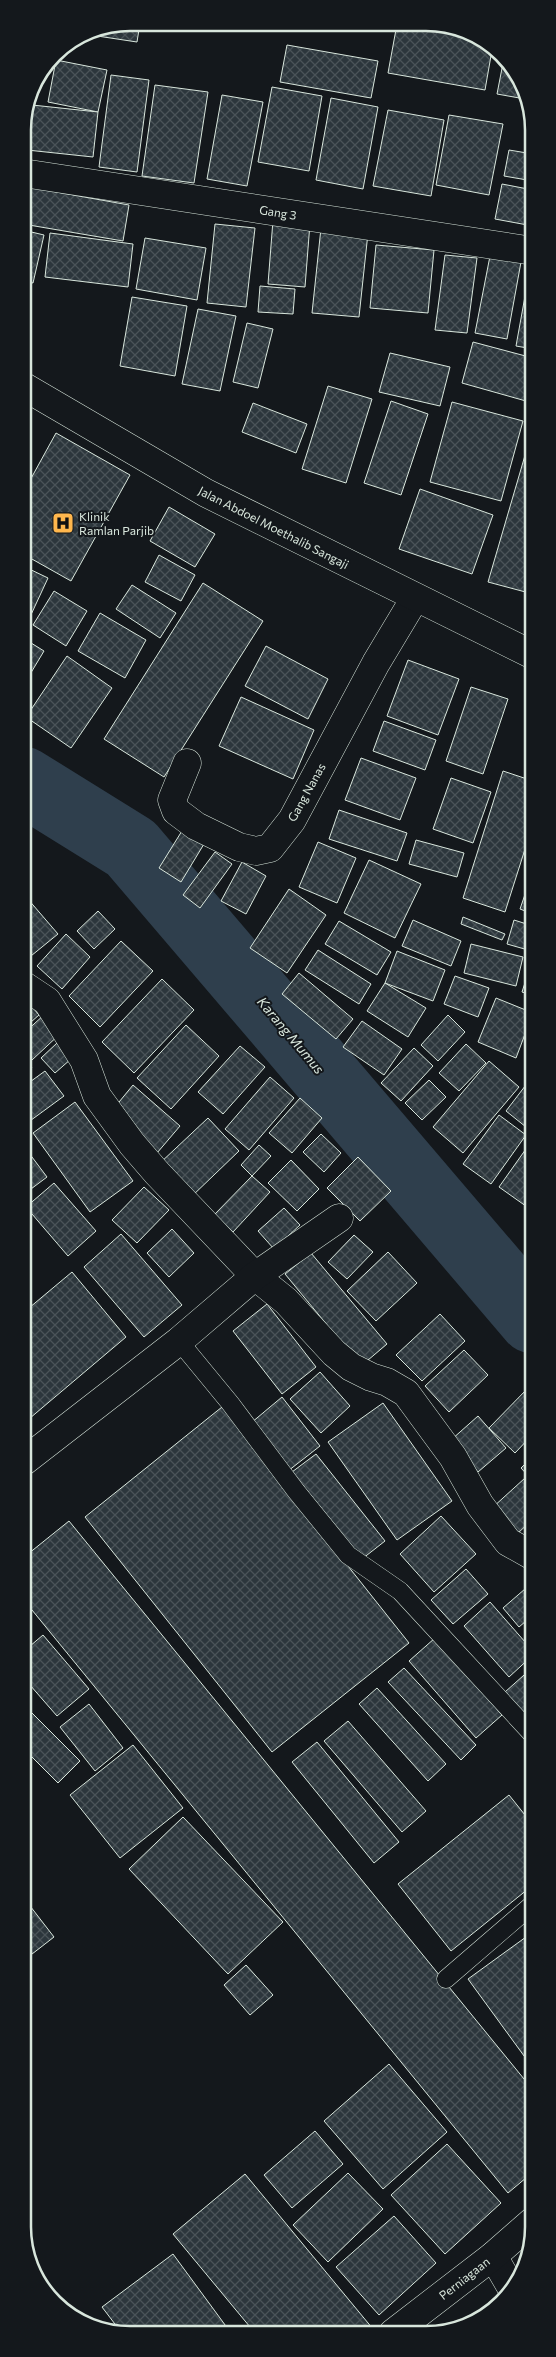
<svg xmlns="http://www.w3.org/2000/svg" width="556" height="2357" font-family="Commissioner,sans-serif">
  <defs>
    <pattern id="building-cross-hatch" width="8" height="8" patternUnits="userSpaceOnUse" patternTransform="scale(1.25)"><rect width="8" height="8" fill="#2c363c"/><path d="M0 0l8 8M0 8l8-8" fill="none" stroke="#4a5358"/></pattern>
  </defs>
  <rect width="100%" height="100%" fill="#14181c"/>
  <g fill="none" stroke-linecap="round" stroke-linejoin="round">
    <!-- river -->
    <path stroke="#2f3f4d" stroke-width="69" d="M23,781L131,848L533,1319"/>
  </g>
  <!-- building -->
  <g fill="url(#building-cross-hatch)" stroke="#d8e6dc">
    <path d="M130,22L140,23L137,42L84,34L89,31Z"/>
    <path d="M397,24L447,25L492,50L485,90L388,73Z"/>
    <path d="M287,45L378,61L371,98L280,82Z"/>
    <path d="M504,58L507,59L525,99L497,94Z"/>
    <path d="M56,60L107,70L98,112L48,102Z"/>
    <path d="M111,75L149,80L137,172L99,167Z"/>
    <path d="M155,85L208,92L194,183L142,176Z"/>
    <path d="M272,87L322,96L309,171L258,162Z"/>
    <path d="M222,95L263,102L247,186L207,179Z"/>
    <path d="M331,98L378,107L363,189L316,180Z"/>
    <path d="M32,105L98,112L93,157L27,150Z"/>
    <path d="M388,110L444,120L431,196L373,186Z"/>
    <path d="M449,115L503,124L489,195L436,185Z"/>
    <path d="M509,150L533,154V181L504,176Z"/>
    <path d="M502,184L533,190V226L495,219Z"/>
    <path d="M23,186L129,205L123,241L23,224Z"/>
    <path d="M273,220L310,223L305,287L268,284Z"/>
    <path d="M215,224L255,228L246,307L207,303Z"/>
    <path d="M321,228L368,233L359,317L312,313Z"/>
    <path d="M23,230L44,235L33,283L23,281Z"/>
    <path d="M50,233L133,244L128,287L45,277Z"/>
    <path d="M145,238L206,248L197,300L136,289Z"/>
    <path d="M376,245L434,250L428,313L370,308Z"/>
    <path d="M445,255L477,258L467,333L435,330Z"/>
    <path d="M490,256L521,262L507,339L475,333Z"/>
    <path d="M531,263L533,264V349L516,346Z"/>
    <path d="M260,286L295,289L293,314L258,312Z"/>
    <path d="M132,297L187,306L175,376L120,366Z"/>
    <path d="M198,309L236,316L220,391L182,384Z"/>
    <path d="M247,323L273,329L258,388L233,382Z"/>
    <path d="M473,342L533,358V403L462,383Z"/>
    <path d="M390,353L450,367L440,406L379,392Z"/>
    <path d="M328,386L372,399L346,483L302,469Z"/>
    <path d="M391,401L428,414L401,495L364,483Z"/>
    <path d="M452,402L523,421L501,501L430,482Z"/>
    <path d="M253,403L307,424L296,453L242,432Z"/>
    <path d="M533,428V594L488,582Z"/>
    <path d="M56,433L130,475L71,581L23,554V493Z"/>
    <path d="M420,489L493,515L472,574L399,549Z"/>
    <path d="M169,507L215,534L195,567L150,541Z"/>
    <path d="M159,555L195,575L181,601L145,582Z"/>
    <path d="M23,566L48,578L29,619L23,616Z"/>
    <path d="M203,583L263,621L164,777L104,739Z"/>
    <path d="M132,585L176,613L160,638L116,609Z"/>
    <path d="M54,591L87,611L66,646L33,625Z"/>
    <path d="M100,613L146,640L125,678L78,651Z"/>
    <path d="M23,638L44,651L23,686Z"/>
    <path d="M266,646L328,679L308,719L245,686Z"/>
    <path d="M67,656L112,688L71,748L26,717Z"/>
    <path d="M408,660L459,679L438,735L387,716Z"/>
    <path d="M471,687L508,699L483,774L446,761Z"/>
    <path d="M241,697L314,730L293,779L219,746Z"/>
    <path d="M384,721L436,740L425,770L373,751Z"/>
    <path d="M361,758L416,778L400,820L345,800Z"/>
    <path d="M503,771L533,781V824L505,912L463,898Z"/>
    <path d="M451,778L491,792L473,843L433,829Z"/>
    <path d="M339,810L407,833L397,861L329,839Z"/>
    <path d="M185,826L207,839L181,882L159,868Z"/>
    <path d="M416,840L464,853L457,877L409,864Z"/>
    <path d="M318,842L356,858L337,903L299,887Z"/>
    <path d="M215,852L232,864L200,908L183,895Z"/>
    <path d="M369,860L421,884L395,938L344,913Z"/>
    <path d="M242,862L266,876L246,914L221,901Z"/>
    <path d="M531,877L533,878V914L520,909Z"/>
    <path d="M289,889L326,915L287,973L250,948Z"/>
    <path d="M27,898L58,934L26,960L23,957V902Z"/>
    <path d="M98,911L115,929L94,949L77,931Z"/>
    <path d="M463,917L505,934L502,940L461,924Z"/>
    <path d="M413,920L461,941L451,966L402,946Z"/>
    <path d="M514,920L533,926V936L528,950L507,944Z"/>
    <path d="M339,921L391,952L377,975L325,944Z"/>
    <path d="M66,934L90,957L62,989L37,966Z"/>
    <path d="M121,941L153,971L100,1027L69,996Z"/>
    <path d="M471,944L523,957L516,986L464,973Z"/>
    <path d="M318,950L371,984L359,1004L305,970Z"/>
    <path d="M397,951L445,970L433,1001L385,983Z"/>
    <path d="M533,958V996L522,992Z"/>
    <path d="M299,973L353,1019L336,1039L282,994Z"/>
    <path d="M455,976L489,988L478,1017L444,1004Z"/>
    <path d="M162,979L194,1010L134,1073L102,1042Z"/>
    <path d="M385,983L426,1008L408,1037L367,1011Z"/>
    <path d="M496,998L533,1013L516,1058L478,1042Z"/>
    <path d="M26,1000L39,1015L23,1029V1002Z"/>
    <path d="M45,1014L62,1032L32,1060L23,1051V1034Z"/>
    <path d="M448,1015L465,1032L438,1061L421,1045Z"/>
    <path d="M362,1021L402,1049L384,1075L343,1047Z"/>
    <path d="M186,1025L219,1056L171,1109L137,1078Z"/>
    <path d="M57,1043L71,1059L55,1073L41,1058Z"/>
    <path d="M466,1044L486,1063L459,1091L439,1073Z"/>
    <path d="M240,1046L265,1067L223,1114L198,1092Z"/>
    <path d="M414,1048L433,1066L401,1101L381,1083Z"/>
    <path d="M23,1056L32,1068L23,1075Z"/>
    <path d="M489,1061L519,1087L463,1153L433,1127Z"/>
    <path d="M45,1071L64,1096L23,1126V1087Z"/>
    <path d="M270,1077L294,1098L249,1150L225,1129Z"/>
    <path d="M532,1077L533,1118L526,1127L506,1111Z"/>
    <path d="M429,1080L446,1097L422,1120L405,1103Z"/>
    <path d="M133,1085L180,1126L157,1153L110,1113Z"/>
    <path d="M300,1098L322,1118L292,1153L269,1133Z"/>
    <path d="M75,1102L133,1181L90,1212L33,1133Z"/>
    <path d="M499,1115L526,1135L491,1184L463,1164Z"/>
    <path d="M208,1118L239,1151L190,1198L159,1164Z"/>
    <path d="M321,1134L341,1153L324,1172L303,1152Z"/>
    <path d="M533,1139V1204L530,1209L499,1187Z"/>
    <path d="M23,1145L47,1177L23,1195Z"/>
    <path d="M259,1145L271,1156L252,1176L241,1165Z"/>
    <path d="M358,1157L391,1191L360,1221L327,1188Z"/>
    <path d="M291,1160L319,1189L297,1211L268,1183Z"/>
    <path d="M252,1176L270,1192L233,1232L214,1215Z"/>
    <path d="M54,1183L96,1231L68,1256L26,1207Z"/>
    <path d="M144,1187L169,1210L137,1243L112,1220Z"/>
    <path d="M284,1208L300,1225L274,1249L258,1231Z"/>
    <path d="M172,1229L194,1253L169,1277L147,1253Z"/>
    <path d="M121,1234L182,1305L144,1337L84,1267Z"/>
    <path d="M354,1235L373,1252L347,1279L328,1262Z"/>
    <path d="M388,1252L417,1283L376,1321L347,1291Z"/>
    <path d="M311,1253L387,1344L361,1366L285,1274Z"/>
    <path d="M72,1272L126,1337L23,1424V1313Z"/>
    <path d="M267,1304L316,1367L282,1394L233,1331Z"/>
    <path d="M440,1314L465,1341L422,1381L396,1355Z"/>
    <path d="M464,1350L488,1375L449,1412L425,1386Z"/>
    <path d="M320,1372L350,1406L321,1433L290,1399Z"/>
    <path d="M528,1388L533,1393V1434L515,1453L489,1428Z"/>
    <path d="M282,1397L320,1446L288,1471L251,1423Z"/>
    <path d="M383,1403L452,1501L397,1540L328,1442Z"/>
    <path d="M222,1407L409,1643L272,1752L85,1517Z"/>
    <path d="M478,1416L506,1448L478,1472L451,1440Z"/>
    <path d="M316,1454L385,1541L362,1559L292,1472Z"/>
    <path d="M533,1456V1481L521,1468Z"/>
    <path d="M525,1478L533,1486V1519L517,1534L492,1508Z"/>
    <path d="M441,1516L476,1554L434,1592L400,1554Z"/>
    <path d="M69,1521L533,2090V2172L508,2193L23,1599V1558Z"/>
    <path d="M466,1569L488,1594L453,1624L431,1600Z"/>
    <path d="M533,1582V1615L519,1627L503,1608Z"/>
    <path d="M490,1602L533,1651V1655L509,1677L464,1626Z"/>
    <path d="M23,1623L29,1628L23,1634Z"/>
    <path d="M43,1635L89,1689L57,1716L23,1677V1652Z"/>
    <path d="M435,1638L502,1715L476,1738L409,1661Z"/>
    <path d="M533,1667V1723L505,1692Z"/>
    <path d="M404,1668L476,1745L461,1760L388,1682Z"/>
    <path d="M377,1688L446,1764L428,1781L359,1704Z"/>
    <path d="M89,1704L123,1748L95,1771L60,1727Z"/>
    <path d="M26,1707L80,1761L58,1783L23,1748V1709Z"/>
    <path d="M348,1721L426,1811L402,1832L324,1741Z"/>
    <path d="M317,1742L399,1842L374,1863L292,1762Z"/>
    <path d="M133,1745L183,1808L120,1858L70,1795Z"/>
    <path d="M509,1795L533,1825V1885L451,1951L398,1884Z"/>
    <path d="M183,1817L283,1922L228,1974L129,1869Z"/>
    <path d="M27,1902L54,1937L23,1961V1905Z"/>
    <path d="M526,1937L533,1946V2055L527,2060L468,1979Z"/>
    <path d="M246,1965L273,1995L250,2015L224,1985Z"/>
    <path d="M389,2064L447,2132L383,2189L324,2121Z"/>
    <path d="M315,2131L343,2164L292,2208L264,2175Z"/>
    <path d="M447,2144L501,2203L445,2254L391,2195Z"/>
    <path d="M348,2173L383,2209L328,2262L293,2225Z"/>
    <path d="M245,2174L373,2329L368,2333H255L173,2234Z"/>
    <path d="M394,2216L436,2263L379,2315L336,2267Z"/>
    <path d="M173,2254L231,2333L121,2332L102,2307Z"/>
  </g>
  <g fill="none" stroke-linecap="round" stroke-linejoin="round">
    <!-- lane casing -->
    <g stroke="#d8e6dc" stroke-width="19">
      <g id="lane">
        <path d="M179,1341L230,1403L296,1491L348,1555L400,1591L533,1735"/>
        <path d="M446,1979L533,1904"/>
      </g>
    </g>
    <!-- street casing -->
    <g stroke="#d8e6dc" stroke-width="29">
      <g id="street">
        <path d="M23,173L533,251"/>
        <path d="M187,763L172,800L176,811L196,826L239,847L256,851L270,848L292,820L376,663L415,598"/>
        <path d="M23,985L47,1001L84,1060L97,1096L132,1144L157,1173L255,1276L286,1301L334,1353L351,1367L371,1377L387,1382L406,1393L453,1457L480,1505L508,1542L533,1556"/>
        <path d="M23,1462L179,1341L255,1276L339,1218"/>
        <path d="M493,2256L511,2287"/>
      </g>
    </g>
    <!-- secondary casing -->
    <g stroke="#d8e6dc" stroke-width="29">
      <g id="secondary">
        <path d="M23,386L206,493L533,655"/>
        <path d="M393,2333L493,2256L533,2221"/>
      </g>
    </g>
    <!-- lane -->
    <use href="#lane" stroke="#14181c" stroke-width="18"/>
    <!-- street -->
    <use href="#street" stroke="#14181c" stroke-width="28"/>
    <!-- secondary -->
    <use href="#secondary" stroke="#14181c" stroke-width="28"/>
  </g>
  <!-- icons -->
  <defs>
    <g id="hospital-square" transform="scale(1.125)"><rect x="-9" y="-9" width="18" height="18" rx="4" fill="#ffb74d" stroke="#14181c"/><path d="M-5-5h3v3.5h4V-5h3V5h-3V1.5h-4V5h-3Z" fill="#111"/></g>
  </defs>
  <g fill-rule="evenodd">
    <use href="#hospital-square" x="63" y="523"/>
  </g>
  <g text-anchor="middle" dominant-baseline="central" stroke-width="4" stroke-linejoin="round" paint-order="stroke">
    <!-- street labels -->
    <g font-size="12" fill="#d8e6dc" stroke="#14181c">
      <text transform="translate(278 212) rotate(9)">Gang 3</text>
      <text transform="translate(274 527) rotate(27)">Jalan Abdoel Moethalib Sangaji</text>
      <text transform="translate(306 792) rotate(-61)">Gang Nanas</text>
      <text transform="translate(464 2278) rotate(-38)">Perniagaan</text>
    </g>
    <!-- poi labels -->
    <g font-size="12" fill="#d8e6dc" stroke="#14181c" text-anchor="start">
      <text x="79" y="516">Klinik<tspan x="79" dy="14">Ramlan Parjib</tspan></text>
    </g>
    <!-- water labels -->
    <g font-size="14" font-style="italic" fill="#d8e6dc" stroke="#14181c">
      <text transform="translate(291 1035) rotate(50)">Karang Mumus</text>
    </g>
  </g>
  <!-- crop -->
  <path d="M0 0H556V2357H0ZM130 31H426A99 99 0 0 1 525 130V2227A99 99 0 0 1 426 2326H130A99 99 0 0 1 31 2227V130A99 99 0 0 1 130 31Z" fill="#14181c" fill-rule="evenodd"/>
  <path fill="none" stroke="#d8e6dc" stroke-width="2.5" d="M130 31H426A99 99 0 0 1 525 130V2227A99 99 0 0 1 426 2326H130A99 99 0 0 1 31 2227V130A99 99 0 0 1 130 31Z"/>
</svg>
